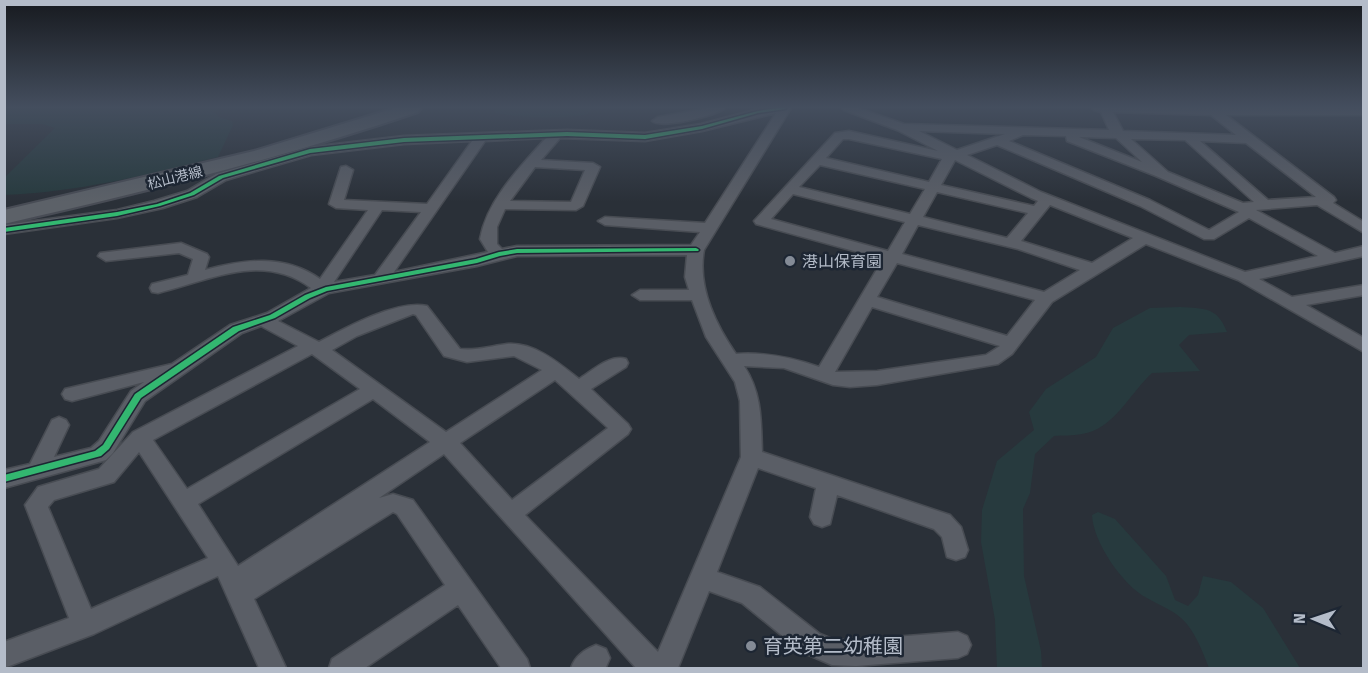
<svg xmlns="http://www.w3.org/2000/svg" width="1368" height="673" font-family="'Fira Sans','Noto Sans JP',sans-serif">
  <rect width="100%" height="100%" fill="#2a3038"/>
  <!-- green -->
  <g fill="#273a3e">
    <path d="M5,108H222L214,112L219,117L232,121L233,125L218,157C147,175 78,192 5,195V177L55,128L42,124H5Z"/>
    <path d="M495,108H591L588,114C557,120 526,118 496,113Z"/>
    <path d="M1180,307C1204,309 1217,306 1227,332L1189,335L1179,345L1200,371L1152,373C1131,392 1113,430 1082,434C1073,436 1063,435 1054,436L1035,454L1030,493L1023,509L1024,576L1041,651L1042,668H997L995,620L981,542L982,510L997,461L1034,430L1029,412L1046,389L1096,357L1113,328L1150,308Z"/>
    <path d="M1098,512L1115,519L1166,576L1175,600L1188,606L1198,595L1203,576L1231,582L1263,608L1300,668H1209C1203,653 1197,636 1186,623C1175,610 1160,606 1147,598C1123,586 1093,542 1092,515Z"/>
  </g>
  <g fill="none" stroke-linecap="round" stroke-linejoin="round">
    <!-- street casing -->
    <g stroke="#484c53" stroke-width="3">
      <g id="street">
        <path d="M709,108H725C715,116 661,129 652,121L658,117Z"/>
        <path d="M791,108L704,250C697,287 716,325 736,354C766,352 791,357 819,367L883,259L756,224L754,221L835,133L849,131L938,151L897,130L844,110L842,108H858L904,124L1109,130L1101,112L1094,110L1092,108L1364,109V115H1226L1334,197L1336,200L1333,203L1364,222V233L1317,205L1256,210L1335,253L1364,246V256L1259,279L1292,297L1364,285V295L1306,305L1364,338V352L1238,280L1146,244L1052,302L1012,354L998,364L877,385L850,387L833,385L784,368L744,366C762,393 761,421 762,452L950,515L961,527L968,550L965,557L956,560L947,557L942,537L934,529L837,495L830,524L822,527L814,524L810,517L816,488L758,468L717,572L760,587L820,634L832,639L856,640L958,632L967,636L971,645L967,654L958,658L856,666L832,665L802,652L742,603L709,591L678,668H636L444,454L379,498L393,494L413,500L527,659L530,668H501L458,605L365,668H329L332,659L445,585L397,514L393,512L254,599L286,668H259L218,576L94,634L4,668V642L69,618L25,505L38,487L99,469L133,432L298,346L261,326L242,333L145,401L113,453L106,460L4,488V470L30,464L52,420L59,417L66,420L69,425L54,457L91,448L99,441L131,391L144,382L72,401L65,399L62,394L65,389L172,364L230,325L267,313L311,288C262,252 211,280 158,293L152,292L150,288L152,284L188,275L193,259L179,253L106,261L98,256L100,253L181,243L207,254L209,257L205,270C245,259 285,254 320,279L368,210L336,208L329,204L341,167L346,166L353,170L344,200L427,204L472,141L404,144L311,155L226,180L197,197L163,208L117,218L4,234V225L117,210L154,201L187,191L216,174L310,147L404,136L567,130L645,133L701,124L758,109ZM1113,112L1211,115L1236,135L1123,131ZM776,113L705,223L605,217L598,221L605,225L700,232L691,245L517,246L502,249L497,244V227L505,209L576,210L583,206L600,167L593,163L541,160L560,138L645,141L702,131ZM919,131L1005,134L957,150ZM1023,135L1066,136L1067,141L1156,176L1239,212L1209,230L1150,200L1009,141ZM1079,137L1116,138L1142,162ZM546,138C520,167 487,200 480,239L488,252L394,272L485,141ZM843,139H849L942,159L929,182L826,158ZM1131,139L1185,140L1254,202L1243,203L1168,172ZM1200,141L1246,143L1316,197L1268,200ZM997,145L1140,206L1204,239H1214L1249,218L1318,256L1245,272L1041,192L967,155ZM955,160L1031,198L1038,201L1034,206L941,185ZM820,165L925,189L910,214L799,187ZM535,167L585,170L571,202L510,201ZM937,192L1028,213L1007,238L923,217ZM793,194L905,222L888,251L771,219ZM1050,205L1133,238L1092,263L1021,241ZM382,210L421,212L375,275L334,282ZM918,225L1018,249L1080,270L1044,292L902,254ZM687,255L685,277L689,290H640L632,295L640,300H692L706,337L735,382L740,401L741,457L658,652L525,515L628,434L631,429L628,424L591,389L626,367L628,363L626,359C610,354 592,371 579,379C559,363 534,342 507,344C491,346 476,351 460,349L427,306C398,299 345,328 319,342L278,321L329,293L477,266L517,256ZM897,263L1035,300L1007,336L877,297ZM872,307L1000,346L986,355L877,371L835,372ZM413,314L416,315L444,356L467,362L514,356L542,370L446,432L332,350L357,336ZM312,354L360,389L187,489L153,440ZM555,380L608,428L512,500L460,443ZM373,399L430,442L238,566L198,504ZM139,452L208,558L91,609L48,507L54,500L114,482Z"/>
        <path d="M596,645L606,649L610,658L606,667L571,668C575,656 584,650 596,645Z"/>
      </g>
    </g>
    <!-- primary casing -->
    <g stroke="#484c55" stroke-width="4">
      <path id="primary" d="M395,108H421L418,112C283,158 144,192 4,224V210L254,151Z"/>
    </g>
    <!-- street -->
    <use href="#street" fill="#5a5e66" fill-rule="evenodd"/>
    <!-- primary -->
    <use href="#primary" fill="#5c6168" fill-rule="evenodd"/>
    <!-- cycleway casing -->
    <g stroke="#1d2633" stroke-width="3">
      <g id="cycleway">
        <path d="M777,108H787L785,109L758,113L702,129L645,139L567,136L404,142L310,153L223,178L194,195L160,206L117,216L4,232V228L117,212L157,204L190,193L219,176L310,149L404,138L567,132L645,135L702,126L758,111Z"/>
        <path d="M696,248L698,249L699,250L698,251L517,253L500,256L477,263L327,291L310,298L275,318L239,331L141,398L109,449L101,456L4,482V475L95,451L103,445L135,394L233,327L270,315L305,295L326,287L476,259L499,252L517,249Z"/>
      </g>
    </g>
    <!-- cycleway -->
    <use href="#cycleway" fill="#33b770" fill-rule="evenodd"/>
  </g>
  <!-- sky -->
  <linearGradient id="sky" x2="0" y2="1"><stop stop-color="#171a1f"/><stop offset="0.53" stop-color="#444e5e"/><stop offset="1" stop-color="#444e5e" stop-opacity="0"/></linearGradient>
  <rect width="1368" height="202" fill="url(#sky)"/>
  <!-- markers -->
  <g fill="#848b96" stroke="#1d2633" stroke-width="2">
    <circle cx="790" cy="261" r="6"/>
    <circle cx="751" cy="646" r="6"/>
  </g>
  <g text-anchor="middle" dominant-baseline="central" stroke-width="5" stroke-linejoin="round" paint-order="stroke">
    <!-- far-street labels -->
    <g font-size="14" fill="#b4bcc9" stroke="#1d2633">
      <text transform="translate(175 178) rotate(-14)">松山港線</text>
    </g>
    <!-- poi labels -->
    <g font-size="16" fill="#b4bcc9" stroke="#1d2633" text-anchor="start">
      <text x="802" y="261">港山保育園</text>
    </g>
    <!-- near-poi labels -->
    <g font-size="20" fill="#b4bcc9" stroke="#1d2633" text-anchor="start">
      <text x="763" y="646">育英第二幼稚園</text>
    </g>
  </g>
  <!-- border -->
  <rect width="1368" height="673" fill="none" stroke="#b4bcc9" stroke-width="12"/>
  <!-- north arrow -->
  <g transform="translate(1314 619) rotate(272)" stroke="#1d2633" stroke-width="4.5" paint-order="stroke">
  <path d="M0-4.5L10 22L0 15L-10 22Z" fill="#b4bcc9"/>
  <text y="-9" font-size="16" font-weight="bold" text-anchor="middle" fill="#b4bcc9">N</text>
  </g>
</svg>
